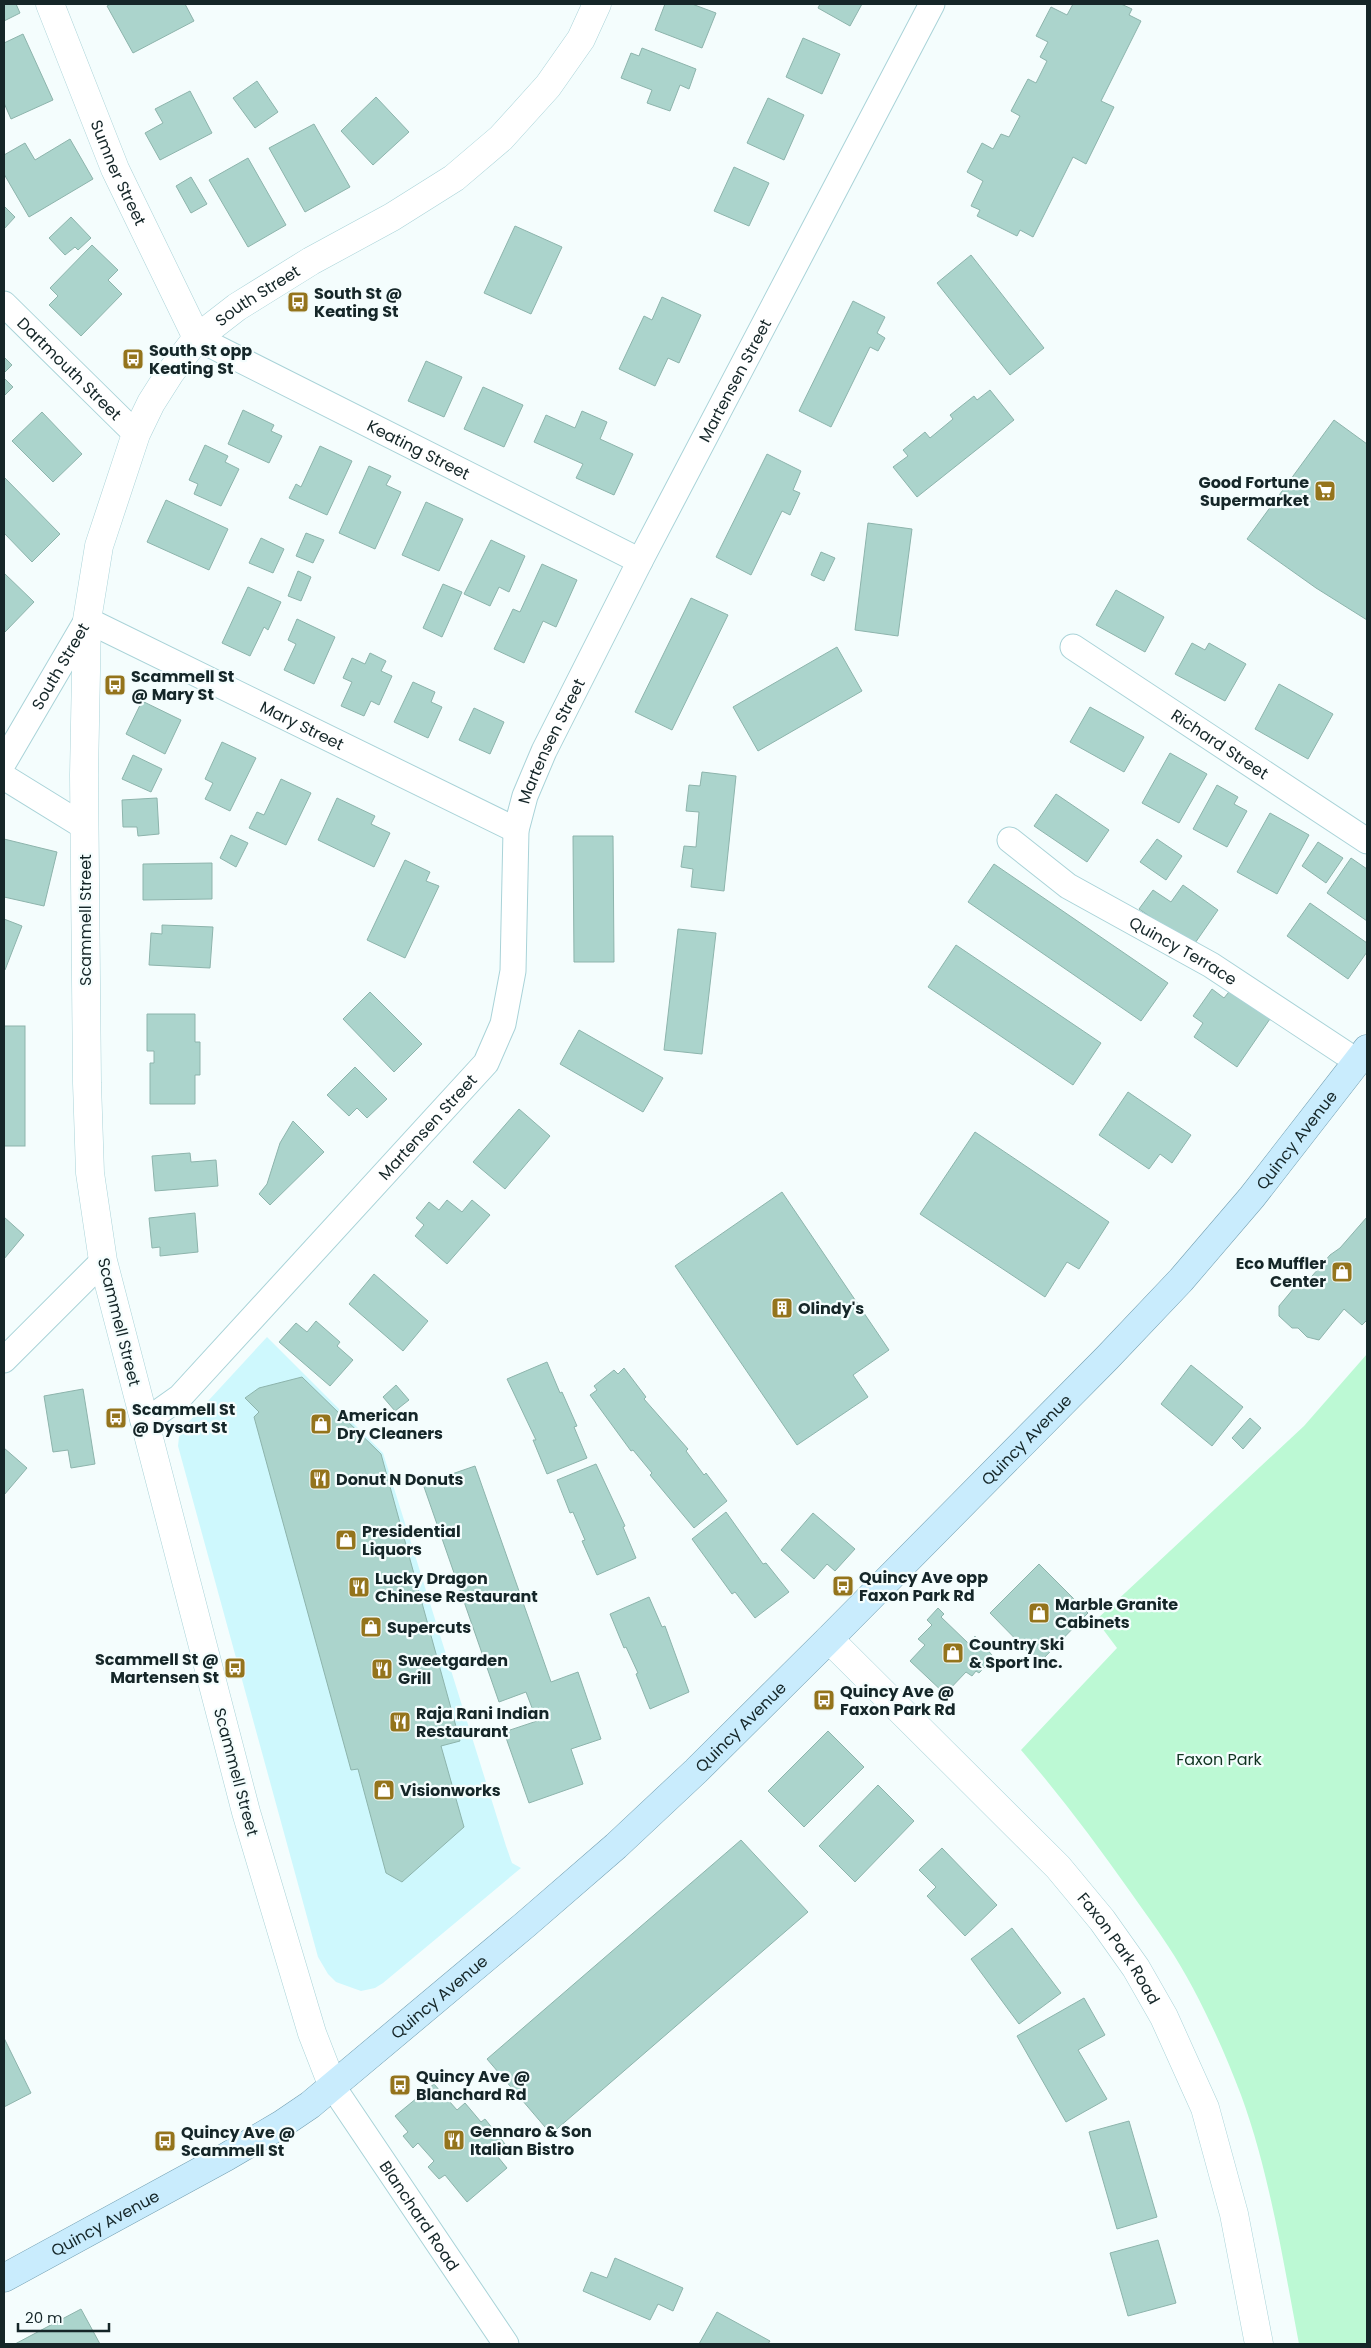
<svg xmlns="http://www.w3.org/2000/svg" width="1371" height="2348" font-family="Poppins,sans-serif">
  <rect width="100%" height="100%" fill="#f4fdfd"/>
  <!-- built -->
  <path fill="#cef8fd" d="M267,1337L383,1453L506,1846L512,1863L521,1868L383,1983L375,1988L361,1991L336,1982L328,1974L318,1957L178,1446L179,1437L185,1426Z"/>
  <!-- green -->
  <path fill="#bcf9d4" d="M1367,1354V2344H1299C1283,2261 1270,2174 1241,2095C1222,2045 1197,1990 1168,1946C1156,1927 1142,1909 1129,1890C1095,1842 1060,1795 1021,1750L1117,1648L1096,1620L1304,1426Z"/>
  <!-- building -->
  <g fill="#abd4cc" stroke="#8db4ac">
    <path d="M4,4H16L20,13L4,21Z"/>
    <path d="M111,4H185L194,21L133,53L107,6Z"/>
    <path d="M665,4H692L716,13L702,48L655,30Z"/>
    <path d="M820,4H862L850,26L818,8Z"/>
    <path d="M1073,4H1121L1132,9L1129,15L1141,21L1101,101L1114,107L1086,164L1073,157L1033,237L1020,230L1017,236L977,216L980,210L971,206L983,181L967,172L982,143L993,149L1001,134L1009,137L1020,116L1011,111L1028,79L1036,83L1047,61L1040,57L1048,42L1036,36L1051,7L1067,15Z"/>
    <path d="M23,34L53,100L11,119L4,103V43Z"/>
    <path d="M803,38L840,54L822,94L786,77Z"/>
    <path d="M642,48L696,69L689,89L680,85L670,111L647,103L652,90L621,78L631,53L639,56Z"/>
    <path d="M257,81L278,112L255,128L233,98Z"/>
    <path d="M190,91L212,133L160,160L145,133L163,123L155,109Z"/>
    <path d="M376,97L409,132L373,165L341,131Z"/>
    <path d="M768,98L804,115L784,160L747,143Z"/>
    <path d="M314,124L350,187L305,212L269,148Z"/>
    <path d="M70,139L93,179L29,217L4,174V155L25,143L35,160Z"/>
    <path d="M248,158L286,225L248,247L209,180Z"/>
    <path d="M734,167L769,183L749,226L714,211Z"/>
    <path d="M191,177L207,204L191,213L176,186Z"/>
    <path d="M4,206L15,217L4,229Z"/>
    <path d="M71,217L91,238L78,250L75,247L65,255L49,238Z"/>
    <path d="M515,226L562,247L531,314L484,293Z"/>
    <path d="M92,245L118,270L108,280L122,294L81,336L49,305L58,296L50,288Z"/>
    <path d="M971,255L1044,348L1010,375L937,283Z"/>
    <path d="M662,297L701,315L679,363L668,358L655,386L619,369L644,316L652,320Z"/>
    <path d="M853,301L885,317L877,333L885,338L878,351L870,347L831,427L799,411Z"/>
    <path d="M4,357L12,365L4,373Z"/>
    <path d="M426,361L462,377L444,417L408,401Z"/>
    <path d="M4,378L13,387L4,396Z"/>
    <path d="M483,387L523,405L504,447L464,429Z"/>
    <path d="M990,390L1014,420L917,497L893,467L908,456L903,450L925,432L930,438L953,419L950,415L974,396L977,400Z"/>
    <path d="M243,410L274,425L271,431L282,436L269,463L228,444Z"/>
    <path d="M582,411L607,422L600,439L633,454L614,495L576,478L583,464L534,442L546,415L575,428Z"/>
    <path d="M42,412L82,454L53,482L12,441Z"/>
    <path d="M1334,420L1367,444V620L1316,588L1247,539Z"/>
    <path d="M205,445L228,456L225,462L239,469L221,506L194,494L198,484L189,480Z"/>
    <path d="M320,446L352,461L327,515L289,498L296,484L301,487Z"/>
    <path d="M767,454L801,471L793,490L800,493L790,515L782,511L751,575L716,557Z"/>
    <path d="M369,466L391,476L386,485L401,492L375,549L339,533Z"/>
    <path d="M4,477L60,534L32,562L4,533Z"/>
    <path d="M166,500L228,529L209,570L147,542Z"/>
    <path d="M426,502L463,519L439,571L402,555Z"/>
    <path d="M868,523L912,529L898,636L855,630Z"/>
    <path d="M306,533L324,540L313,563L296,556Z"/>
    <path d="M261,538L284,549L273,573L249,563Z"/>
    <path d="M491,540L525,556L509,592L499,587L490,606L464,594Z"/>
    <path d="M821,552L835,558L824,581L811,575Z"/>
    <path d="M542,564L577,580L556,627L543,621L524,663L494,649L513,609L520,612Z"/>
    <path d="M298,571L311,577L301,601L288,596Z"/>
    <path d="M4,573L34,602L5,632L4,631Z"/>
    <path d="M443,584L462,592L442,637L423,628Z"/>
    <path d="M248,587L281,602L268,630L264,627L250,656L222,643Z"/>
    <path d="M1116,590L1164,617L1145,652L1096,625Z"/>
    <path d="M691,598L728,615L672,730L635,712Z"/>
    <path d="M297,619L335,637L314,684L284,670L296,644L288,640Z"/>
    <path d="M1192,643L1205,650L1209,643L1246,664L1225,701L1175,674Z"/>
    <path d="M837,647L862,691L758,751L733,707Z"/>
    <path d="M370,653L386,661L381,671L392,676L379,705L371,701L364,716L341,706L352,682L343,678L352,658L365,664Z"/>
    <path d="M413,682L435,692L431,702L442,707L428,738L394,722Z"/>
    <path d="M1279,684L1333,714L1308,759L1255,729Z"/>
    <path d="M142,701L181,720L165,754L126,734Z"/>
    <path d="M1090,707L1144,737L1124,772L1070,742Z"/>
    <path d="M474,708L504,722L490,754L459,740Z"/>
    <path d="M222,742L256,758L230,811L205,799L213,783L205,779Z"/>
    <path d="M1170,753L1207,774L1179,823L1142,803Z"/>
    <path d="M133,755L162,769L151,792L122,779Z"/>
    <path d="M702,772L736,776L724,891L691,887L693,869L681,867L684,846L696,847L699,812L686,811L689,785L700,786Z"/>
    <path d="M281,779L311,793L286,845L249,828L257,812L264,815Z"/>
    <path d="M1217,785L1238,797L1234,804L1247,811L1227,847L1193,829Z"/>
    <path d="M1056,794L1109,830L1087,862L1034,826Z"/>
    <path d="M157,798L159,834L138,836L137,827H123L122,800Z"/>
    <path d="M337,798L375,816L371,824L390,833L374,867L318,840Z"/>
    <path d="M1270,813L1309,835L1277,894L1237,872Z"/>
    <path d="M231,835L248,843L236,867L220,858Z"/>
    <path d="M573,836H613L614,962H574Z"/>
    <path d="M4,839L57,852L44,906L4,897Z"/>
    <path d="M1157,839L1182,856L1166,880L1140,862Z"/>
    <path d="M1318,842L1343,858L1326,883L1302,866Z"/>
    <path d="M1351,858L1367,869V921L1327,893Z"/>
    <path d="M405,860L430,872L426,881L439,886L405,958L367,940Z"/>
    <path d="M212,863V899L143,900V864Z"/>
    <path d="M994,864L1168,983L1141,1021L968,902Z"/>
    <path d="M1183,885L1218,910L1193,946L1139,909L1153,890L1171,902Z"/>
    <path d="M1310,903L1367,943V952L1348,979L1287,936Z"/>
    <path d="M4,919L22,926L5,970L4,969Z"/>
    <path d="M162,925L213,927L210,968L149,965L151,933L162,934Z"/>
    <path d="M678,929L716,933L702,1054L664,1050Z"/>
    <path d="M956,945L1101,1043L1073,1085L928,987Z"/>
    <path d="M1232,988L1272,1016L1237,1067L1194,1037L1203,1023L1193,1016L1212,989L1224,998Z"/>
    <path d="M370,992L422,1044L394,1072L343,1019Z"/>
    <path d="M147,1014H195V1042H200V1075H195V1104H150V1063H154V1051H147Z"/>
    <rect x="4" y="1026" width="21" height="120"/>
    <path d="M579,1030L663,1078L643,1112L560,1064Z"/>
    <path d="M355,1067L387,1099L367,1118L357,1108L349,1116L327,1095Z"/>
    <path d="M1128,1092L1191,1135L1172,1163L1160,1154L1149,1169L1099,1135Z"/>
    <path d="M519,1109L550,1136L505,1189L473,1162Z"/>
    <path d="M293,1121L324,1152L270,1205L259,1194L267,1184L280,1143Z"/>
    <path d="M975,1132L1109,1222L1079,1269L1067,1262L1045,1297L920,1214Z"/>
    <path d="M190,1153L191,1162L216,1160L218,1186L155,1191L152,1156Z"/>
    <path d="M782,1192L889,1350L853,1375L868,1397L797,1445L675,1266Z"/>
    <path d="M447,1200L462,1212L472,1200L490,1215L447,1264L415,1236L424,1225L416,1218L429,1202L439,1210Z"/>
    <path d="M195,1213L198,1252L160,1256V1247L152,1248L149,1218Z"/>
    <path d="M4,1217L24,1235L4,1259Z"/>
    <path d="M1367,1217V1320L1362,1325L1344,1309L1319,1340L1307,1337L1298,1328H1292L1279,1316V1306L1294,1288L1301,1289L1330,1255L1340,1248Z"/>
    <path d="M374,1274L428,1321L403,1351L349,1304Z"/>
    <path d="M316,1321L340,1342L337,1346L353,1360L330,1386L279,1342L296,1323L307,1332Z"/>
    <path d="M547,1362L560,1393L562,1392L577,1426L574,1427L587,1458L547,1474L533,1440H536L507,1379Z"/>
    <path d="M1191,1365L1243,1407L1212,1446L1161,1404Z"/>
    <path d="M624,1368L646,1397L644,1399L688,1449L686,1451L704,1475L706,1473L727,1501L694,1528L650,1475L652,1473L633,1450L631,1451L590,1395L597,1390L594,1386L614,1370L618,1374Z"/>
    <path d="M302,1377L381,1454L460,1741L441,1746L464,1827L402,1882L386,1873L358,1769L351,1770L254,1417L259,1412L245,1398L259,1388Z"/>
    <path d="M396,1385L409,1400L395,1411L383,1397Z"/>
    <path d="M83,1389L95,1464L71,1468L68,1450L53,1452L44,1396Z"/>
    <path d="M1250,1418L1261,1428L1243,1449L1232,1438Z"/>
    <path d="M4,1448L27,1468L4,1495Z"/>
    <path d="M596,1464L625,1526L623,1527L636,1558L597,1575L582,1541L585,1540L573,1512L570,1513L557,1480Z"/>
    <path d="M475,1466L551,1682L578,1672L601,1739L571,1749L583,1784L529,1803L504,1732L537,1721L526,1692L499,1702L423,1484Z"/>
    <path d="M726,1512L763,1564L766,1563L789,1592L755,1618L735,1592L732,1594L692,1539Z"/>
    <path d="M813,1513L855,1549L835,1571L827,1564L814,1579L781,1550Z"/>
    <path d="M1039,1564L1088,1613L1039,1663L990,1613Z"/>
    <path d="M649,1597L662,1627L665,1626L689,1692L650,1709L636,1674L638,1673L626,1647L624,1648L610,1614Z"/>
    <path d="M938,1608L944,1614L941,1617L968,1643L975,1636L992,1655L985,1663L987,1665L979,1673L976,1671L972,1676L966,1672L945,1694L910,1661L925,1645L918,1639L932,1625L927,1620Z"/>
    <path d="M828,1731L864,1767L804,1827L768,1791Z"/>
    <path d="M878,1785L914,1821L855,1882L819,1846Z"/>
    <path d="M741,1840L808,1912L551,2134L487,2059Z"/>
    <path d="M942,1848L997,1905L965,1936L927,1896L936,1887L919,1870Z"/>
    <path d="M1012,1928L1061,1993L1019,2024L971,1959Z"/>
    <path d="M1084,1998L1105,2035L1078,2050L1107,2099L1066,2122L1017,2036Z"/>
    <path d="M4,2038L31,2093L4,2107Z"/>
    <path d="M434,2084L457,2110L465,2103L481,2122L485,2119L509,2149L498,2157L507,2168L467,2202L445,2175L439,2179L428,2167L434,2161L418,2143L413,2148L403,2136L408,2132L395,2116Z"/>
    <path d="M1129,2121L1157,2217L1117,2229L1089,2132Z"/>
    <path d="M1158,2240L1176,2303L1128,2316L1110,2253Z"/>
    <path d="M615,2258L683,2288L673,2311L658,2304L650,2320L583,2291L591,2272L607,2278Z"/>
    <path d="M81,2309L100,2344H15Z"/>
    <path d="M717,2312L770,2341L768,2344H699Z"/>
  </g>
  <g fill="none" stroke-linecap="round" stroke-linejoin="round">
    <!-- minor casing -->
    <g stroke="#a9d3d8" stroke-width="27">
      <g id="minor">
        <path id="s1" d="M4,304L136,434"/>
        <path id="s2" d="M197,338L640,561"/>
        <path id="s3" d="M1073,647L1367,841"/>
        <path id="s4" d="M4,762L87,620L516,830"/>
        <path d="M4,777L85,827"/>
        <path id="s5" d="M1010,840L1068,886L1211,965L1358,1062"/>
        <path d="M4,1360L103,1261"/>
        <path id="s6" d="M143,1420L156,1414L180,1397L486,1063L503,1024L513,971L516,830L525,796L544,751L640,561L932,4"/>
        <path id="s7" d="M333,2087L506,2344"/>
      </g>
    </g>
    <!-- tertiary casing -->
    <g stroke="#a9d3d8" stroke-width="29">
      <g id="tertiary">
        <path id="s8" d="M50,4L115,169L197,338"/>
        <path id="s9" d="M829,1639L1058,1867L1102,1920L1136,1968L1164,2017L1205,2108L1234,2214L1259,2344"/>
        <path id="s10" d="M333,2087L312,2033L246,1812L103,1261L90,1173L87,1083L84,775L87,620L99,546L136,434L151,403L170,373L197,338L237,307L311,261L392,217L454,178L501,138L548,86L581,39L597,4"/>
      </g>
    </g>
    <!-- primary casing -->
    <g stroke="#739fb1" stroke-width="29">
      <g id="primary">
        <path id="s11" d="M4,2278L226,2157L282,2124L310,2105L526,1924L616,1846L696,1771L829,1639L1107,1358L1181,1280L1252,1197L1367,1049"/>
      </g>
    </g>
    <!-- minor -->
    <use href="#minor" stroke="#fff" stroke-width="25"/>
    <!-- tertiary -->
    <use href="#tertiary" stroke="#fff" stroke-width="28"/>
    <!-- primary -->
    <use href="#primary" stroke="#c9ecfd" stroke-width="28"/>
  </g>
  <!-- icons -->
  <defs>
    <g id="bus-square" transform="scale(1.125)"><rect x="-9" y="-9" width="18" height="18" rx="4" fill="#94741c" stroke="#f4fdfd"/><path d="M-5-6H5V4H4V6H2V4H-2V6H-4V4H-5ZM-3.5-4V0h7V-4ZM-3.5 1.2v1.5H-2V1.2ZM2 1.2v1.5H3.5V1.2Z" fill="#fff"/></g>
    <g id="supermarket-square" transform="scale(1.125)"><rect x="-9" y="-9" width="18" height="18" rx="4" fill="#94741c" stroke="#f4fdfd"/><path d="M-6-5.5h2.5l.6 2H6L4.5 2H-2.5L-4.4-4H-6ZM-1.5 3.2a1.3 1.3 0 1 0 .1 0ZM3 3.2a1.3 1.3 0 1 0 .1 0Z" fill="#fff"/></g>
    <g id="shop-square" transform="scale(1.125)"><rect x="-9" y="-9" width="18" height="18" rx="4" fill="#94741c" stroke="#f4fdfd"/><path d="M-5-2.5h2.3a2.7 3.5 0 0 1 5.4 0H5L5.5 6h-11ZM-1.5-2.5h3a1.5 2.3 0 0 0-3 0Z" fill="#fff"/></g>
    <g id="building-square" transform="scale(1.125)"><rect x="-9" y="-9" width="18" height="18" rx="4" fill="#94741c" stroke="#f4fdfd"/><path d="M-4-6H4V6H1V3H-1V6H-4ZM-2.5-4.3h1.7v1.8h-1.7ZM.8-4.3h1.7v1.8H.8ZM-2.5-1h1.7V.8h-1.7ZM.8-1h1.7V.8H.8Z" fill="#fff"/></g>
    <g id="restaurant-square" transform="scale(1.125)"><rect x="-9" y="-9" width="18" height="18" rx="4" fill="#94741c" stroke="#f4fdfd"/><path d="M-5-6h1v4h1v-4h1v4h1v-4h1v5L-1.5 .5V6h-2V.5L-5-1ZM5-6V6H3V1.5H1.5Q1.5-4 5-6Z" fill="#fff"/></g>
  </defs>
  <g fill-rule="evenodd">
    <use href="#bus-square" x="298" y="302"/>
    <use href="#bus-square" x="133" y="359"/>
    <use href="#supermarket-square" x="1325" y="491"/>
    <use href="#bus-square" x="115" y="685"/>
    <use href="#shop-square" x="1342" y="1272"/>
    <use href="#building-square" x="782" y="1308"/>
    <use href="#bus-square" x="116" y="1418"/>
    <use href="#shop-square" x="321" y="1424"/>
    <use href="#restaurant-square" x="320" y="1479"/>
    <use href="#shop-square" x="346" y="1540"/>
    <use href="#bus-square" x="843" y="1586"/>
    <use href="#restaurant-square" x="359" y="1587"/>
    <use href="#shop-square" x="1039" y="1613"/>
    <use href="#shop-square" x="371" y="1627"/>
    <use href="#shop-square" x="953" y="1653"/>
    <use href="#bus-square" x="235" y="1668"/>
    <use href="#restaurant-square" x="382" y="1669"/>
    <use href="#bus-square" x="824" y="1700"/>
    <use href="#restaurant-square" x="400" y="1722"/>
    <use href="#shop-square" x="384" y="1790"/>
    <use href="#bus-square" x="400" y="2085"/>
    <use href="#restaurant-square" x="454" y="2140"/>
    <use href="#bus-square" x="165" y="2141"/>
  </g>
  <g text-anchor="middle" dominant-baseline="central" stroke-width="4.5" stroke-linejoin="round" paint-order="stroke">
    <!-- street labels -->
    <g font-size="16" fill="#152628" stroke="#f4fdfd">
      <text stroke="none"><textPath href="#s8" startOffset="182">Sumner Street</textPath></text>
      <text stroke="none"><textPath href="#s10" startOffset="1881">South Street</textPath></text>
      <text stroke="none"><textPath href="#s1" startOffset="92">Dartmouth Street</textPath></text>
      <text stroke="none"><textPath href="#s6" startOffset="1235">Martensen Street</textPath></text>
      <text stroke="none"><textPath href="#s2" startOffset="248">Keating Street</textPath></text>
      <text stroke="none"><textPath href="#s4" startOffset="111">South Street</textPath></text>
      <text stroke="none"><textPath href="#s4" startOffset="404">Mary Street</textPath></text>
      <text stroke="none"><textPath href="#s6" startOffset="830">Martensen Street</textPath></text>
      <text stroke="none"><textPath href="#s3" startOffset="176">Richard Street</textPath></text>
      <text transform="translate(85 920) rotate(-90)">Scammell Street</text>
      <text stroke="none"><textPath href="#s5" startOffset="206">Quincy Terrace</textPath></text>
      <text stroke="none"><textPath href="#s6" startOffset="410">Martensen Street</textPath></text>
      <text stroke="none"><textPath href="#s11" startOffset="1734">Quincy Avenue</textPath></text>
      <text transform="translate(119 1322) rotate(76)">Scammell Street</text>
      <text stroke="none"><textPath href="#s11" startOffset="1330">Quincy Avenue</textPath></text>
      <text stroke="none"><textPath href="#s11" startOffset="925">Quincy Avenue</textPath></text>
      <text transform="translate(236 1772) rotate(75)">Scammell Street</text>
      <text stroke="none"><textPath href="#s9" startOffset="425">Faxon Park Road</textPath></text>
      <text stroke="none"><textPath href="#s11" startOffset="520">Quincy Avenue</textPath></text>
      <text stroke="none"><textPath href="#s7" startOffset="155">Blanchard Road</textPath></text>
      <text stroke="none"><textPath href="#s11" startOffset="115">Quincy Avenue</textPath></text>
    </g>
    <!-- poi labels -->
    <g font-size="16" font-weight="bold" fill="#152628" stroke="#f4fdfd" text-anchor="start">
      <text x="314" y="293">South St @<tspan x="314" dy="18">Keating St</tspan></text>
      <text x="149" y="350">South St opp<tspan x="149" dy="18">Keating St</tspan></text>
      <text x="1309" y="482" text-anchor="end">Good Fortune<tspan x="1309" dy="18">Supermarket</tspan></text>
      <text x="131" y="676">Scammell St<tspan x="131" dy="18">@ Mary St</tspan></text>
      <text x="1326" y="1263" text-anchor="end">Eco Muffler<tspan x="1326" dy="18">Center</tspan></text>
      <text x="798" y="1308">Olindy's</text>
      <text x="132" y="1409">Scammell St<tspan x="132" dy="18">@ Dysart St</tspan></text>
      <text x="337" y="1415">American<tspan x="337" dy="18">Dry Cleaners</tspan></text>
      <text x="336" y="1479">Donut N Donuts</text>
      <text x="362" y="1531">Presidential<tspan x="362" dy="18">Liquors</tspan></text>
      <text x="859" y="1577">Quincy Ave opp<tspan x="859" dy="18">Faxon Park Rd</tspan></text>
      <text x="375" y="1578">Lucky Dragon<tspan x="375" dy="18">Chinese Restaurant</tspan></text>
      <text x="1055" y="1604">Marble Granite<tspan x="1055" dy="18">Cabinets</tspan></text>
      <text x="387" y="1627">Supercuts</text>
      <text x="969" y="1644">Country Ski<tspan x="969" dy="18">&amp; Sport Inc.</tspan></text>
      <text x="219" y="1659" text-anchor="end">Scammell St @<tspan x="219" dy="18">Martensen St</tspan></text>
      <text x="398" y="1660">Sweetgarden<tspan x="398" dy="18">Grill</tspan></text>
      <text x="840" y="1691">Quincy Ave @<tspan x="840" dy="18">Faxon Park Rd</tspan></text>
      <text x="416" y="1713">Raja Rani Indian<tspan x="416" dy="18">Restaurant</tspan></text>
      <text x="400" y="1790">Visionworks</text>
      <text x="416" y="2076">Quincy Ave @<tspan x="416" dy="18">Blanchard Rd</tspan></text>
      <text x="470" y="2131">Gennaro &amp; Son<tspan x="470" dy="18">Italian Bistro</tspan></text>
      <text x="181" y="2132">Quincy Ave @<tspan x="181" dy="18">Scammell St</tspan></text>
    </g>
    <!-- park labels -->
    <g font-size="16" fill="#103421" stroke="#f4fdfd">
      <text x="1219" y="1759">Faxon Park</text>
    </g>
  </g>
  <!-- border -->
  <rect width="1371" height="2348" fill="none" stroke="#152628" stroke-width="10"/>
  <!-- scale -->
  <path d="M18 2323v8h91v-8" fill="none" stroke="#152628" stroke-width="2.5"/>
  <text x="25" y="2323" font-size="15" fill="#152628" stroke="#f4fdfd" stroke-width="4" paint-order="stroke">20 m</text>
</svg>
